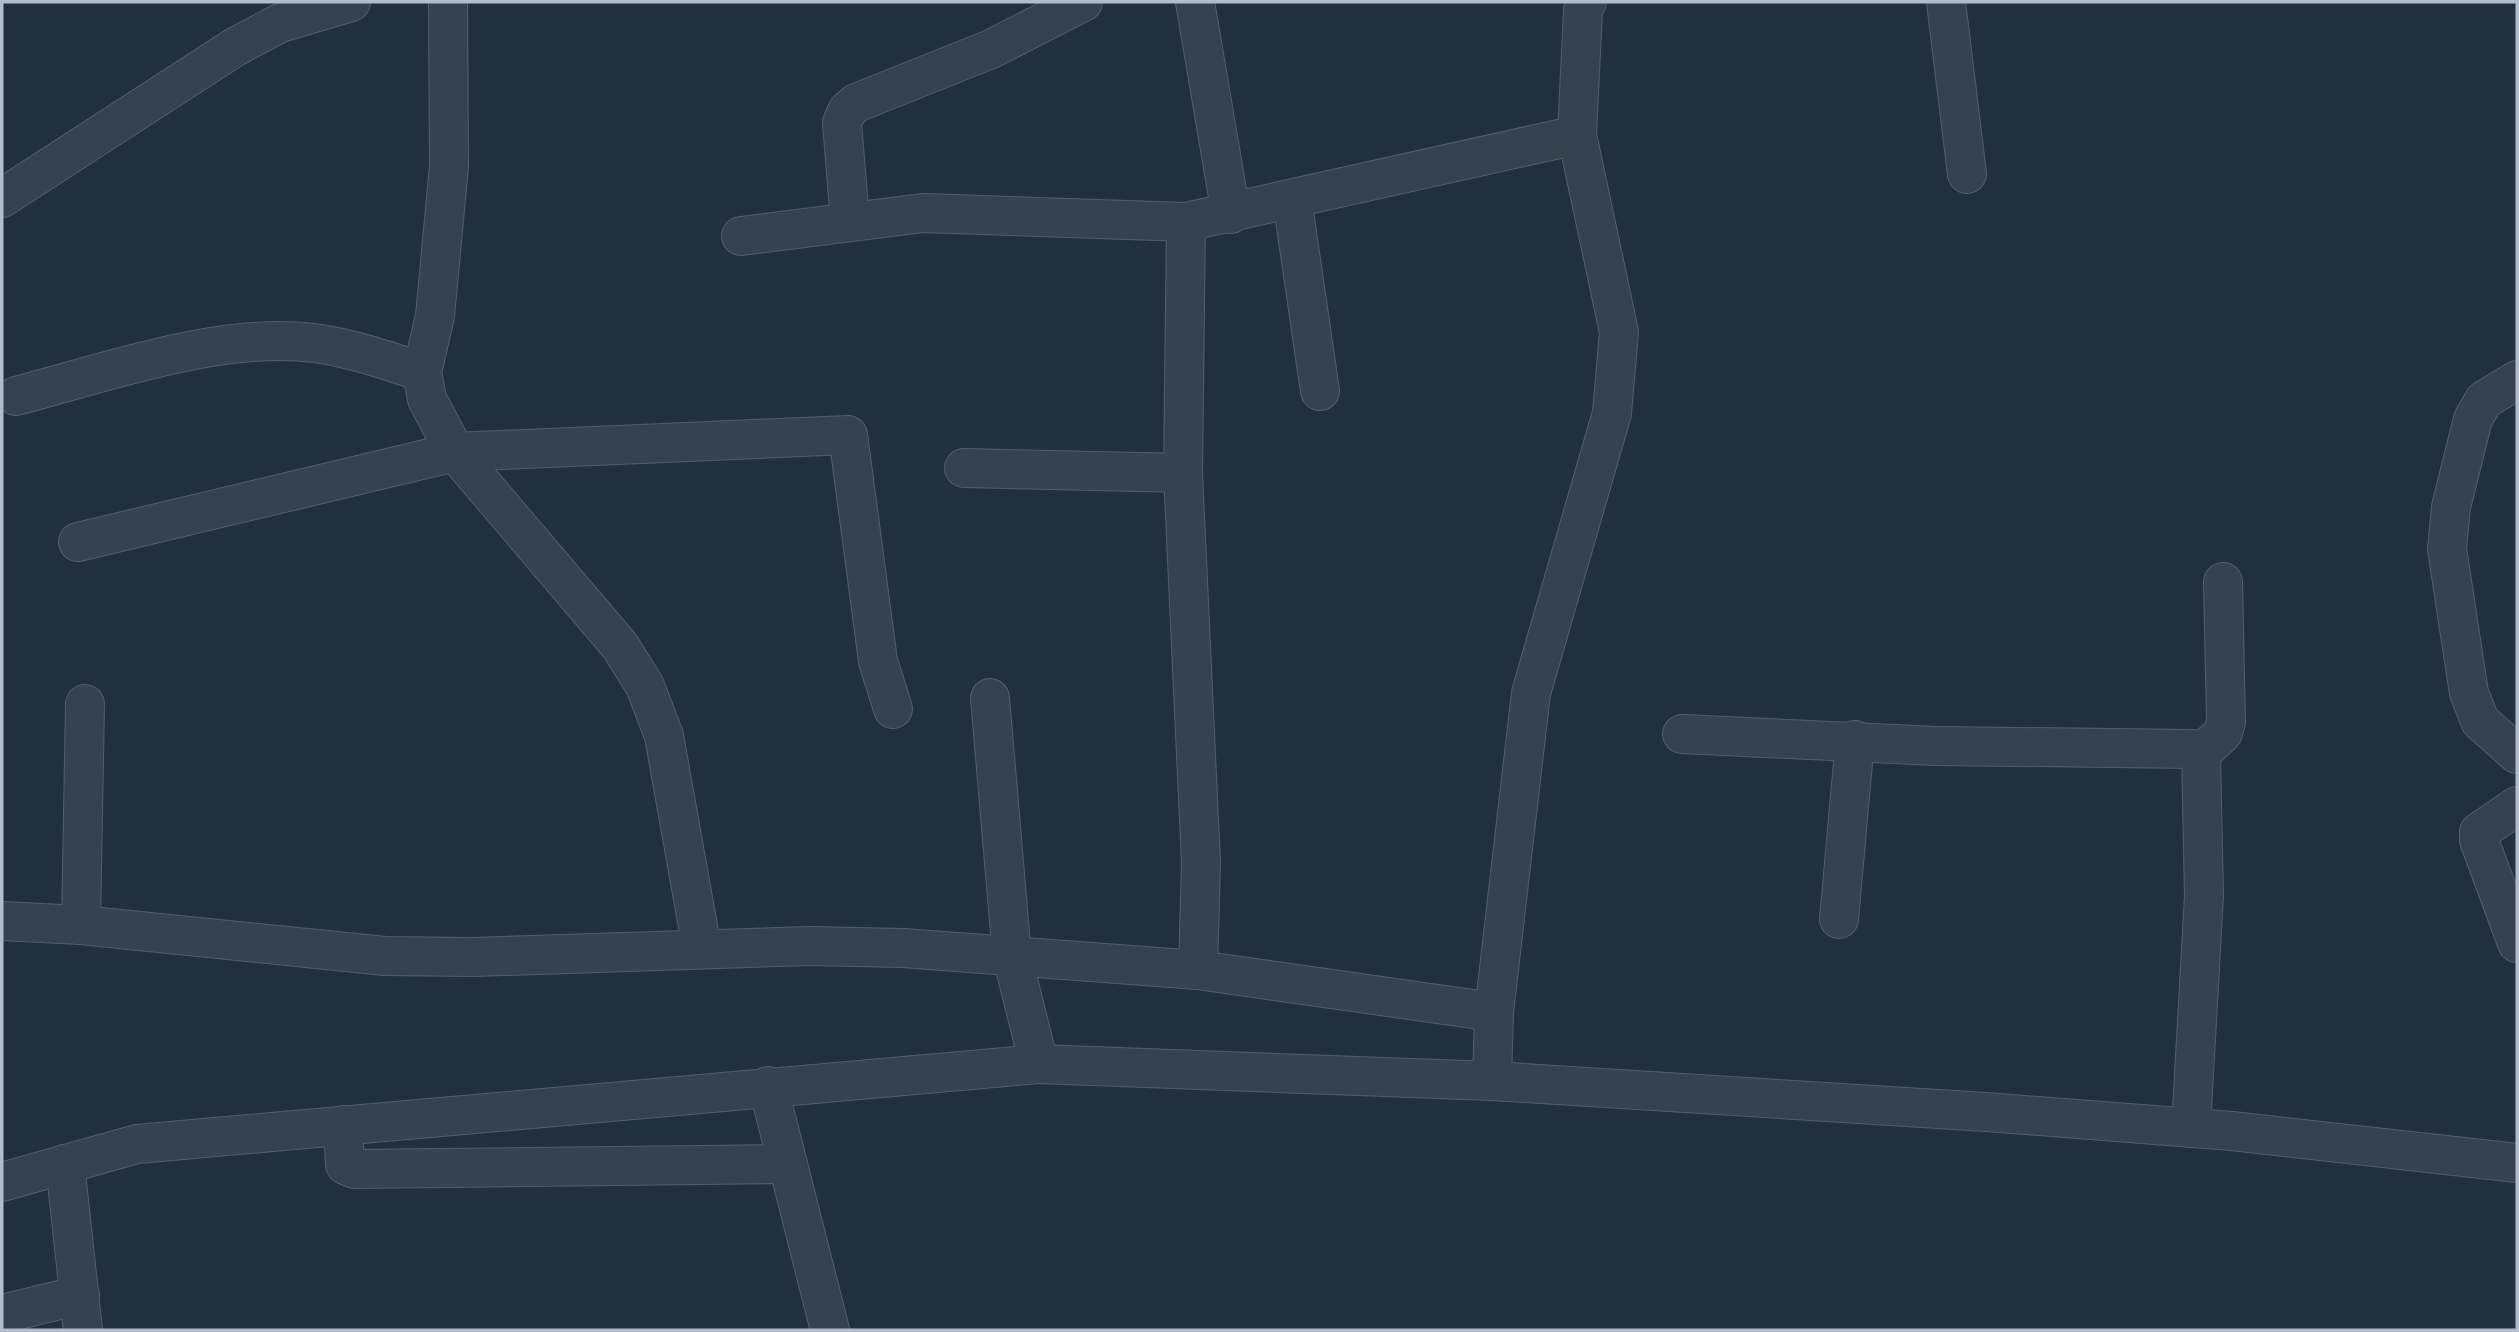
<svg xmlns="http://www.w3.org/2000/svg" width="2519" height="1332" font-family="'Varela Round',sans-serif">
  <rect width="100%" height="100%" fill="#21303f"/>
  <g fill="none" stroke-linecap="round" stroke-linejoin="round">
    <!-- minor casing -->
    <g stroke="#53606d" stroke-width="40">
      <g id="minor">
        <path d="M448,2L449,166L435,316L422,372L427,399L455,452L620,646L645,686L664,736L702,949"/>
        <path d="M1195,2L1231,214"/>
        <path d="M1946,2L1967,174"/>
        <path d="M2,198L235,47L280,23L351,2"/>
        <path d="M1292,199L1320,391"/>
        <path d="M850,221L842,123L847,111L856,103L991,49L1083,2"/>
        <path d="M1186,222L1183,473L1201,863L1198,970"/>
        <path d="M741,236L923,213L1186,222L1577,135"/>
        <path d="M2517,380L2484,400L2473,419L2451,507L2447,549L2469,693L2480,721L2517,754"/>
        <path d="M16,396C104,373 223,331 314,343C351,348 386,360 422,372"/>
        <path d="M964,468L1183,473"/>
        <path d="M78,542L455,452L848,435L878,661L893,709"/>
        <path d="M990,698L1012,956L1039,1064"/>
        <path d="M1682,734L1936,746L2193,749L2201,753L2204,896L2191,1128"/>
        <path d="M2201,753L2223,733L2226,722L2223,582"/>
        <path d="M2517,806L2479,832V840L2517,943"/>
        <path d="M1839,919L1855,740"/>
        <path d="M2,921L81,925L385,956L474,957L809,946L903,948L1198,970L1494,1012"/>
        <path d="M81,925L85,704"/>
        <path d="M1492,1081L1494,1012L1531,693L1612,413L1619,332L1577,135L1583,10L1587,2"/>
        <path d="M768,1086L830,1330"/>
        <path d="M343,1125L345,1165L354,1169L788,1164"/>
        <path d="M65,1164L83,1330"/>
        <path d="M2,1182L137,1144L1039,1064L1492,1081L1986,1112L2232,1131L2517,1163"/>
        <path d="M2,1314L80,1295"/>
      </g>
    </g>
    <!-- minor -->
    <use href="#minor" stroke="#35424f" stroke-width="38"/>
  </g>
  <!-- border -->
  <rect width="2519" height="1332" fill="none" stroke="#b1bdca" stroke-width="7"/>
</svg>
